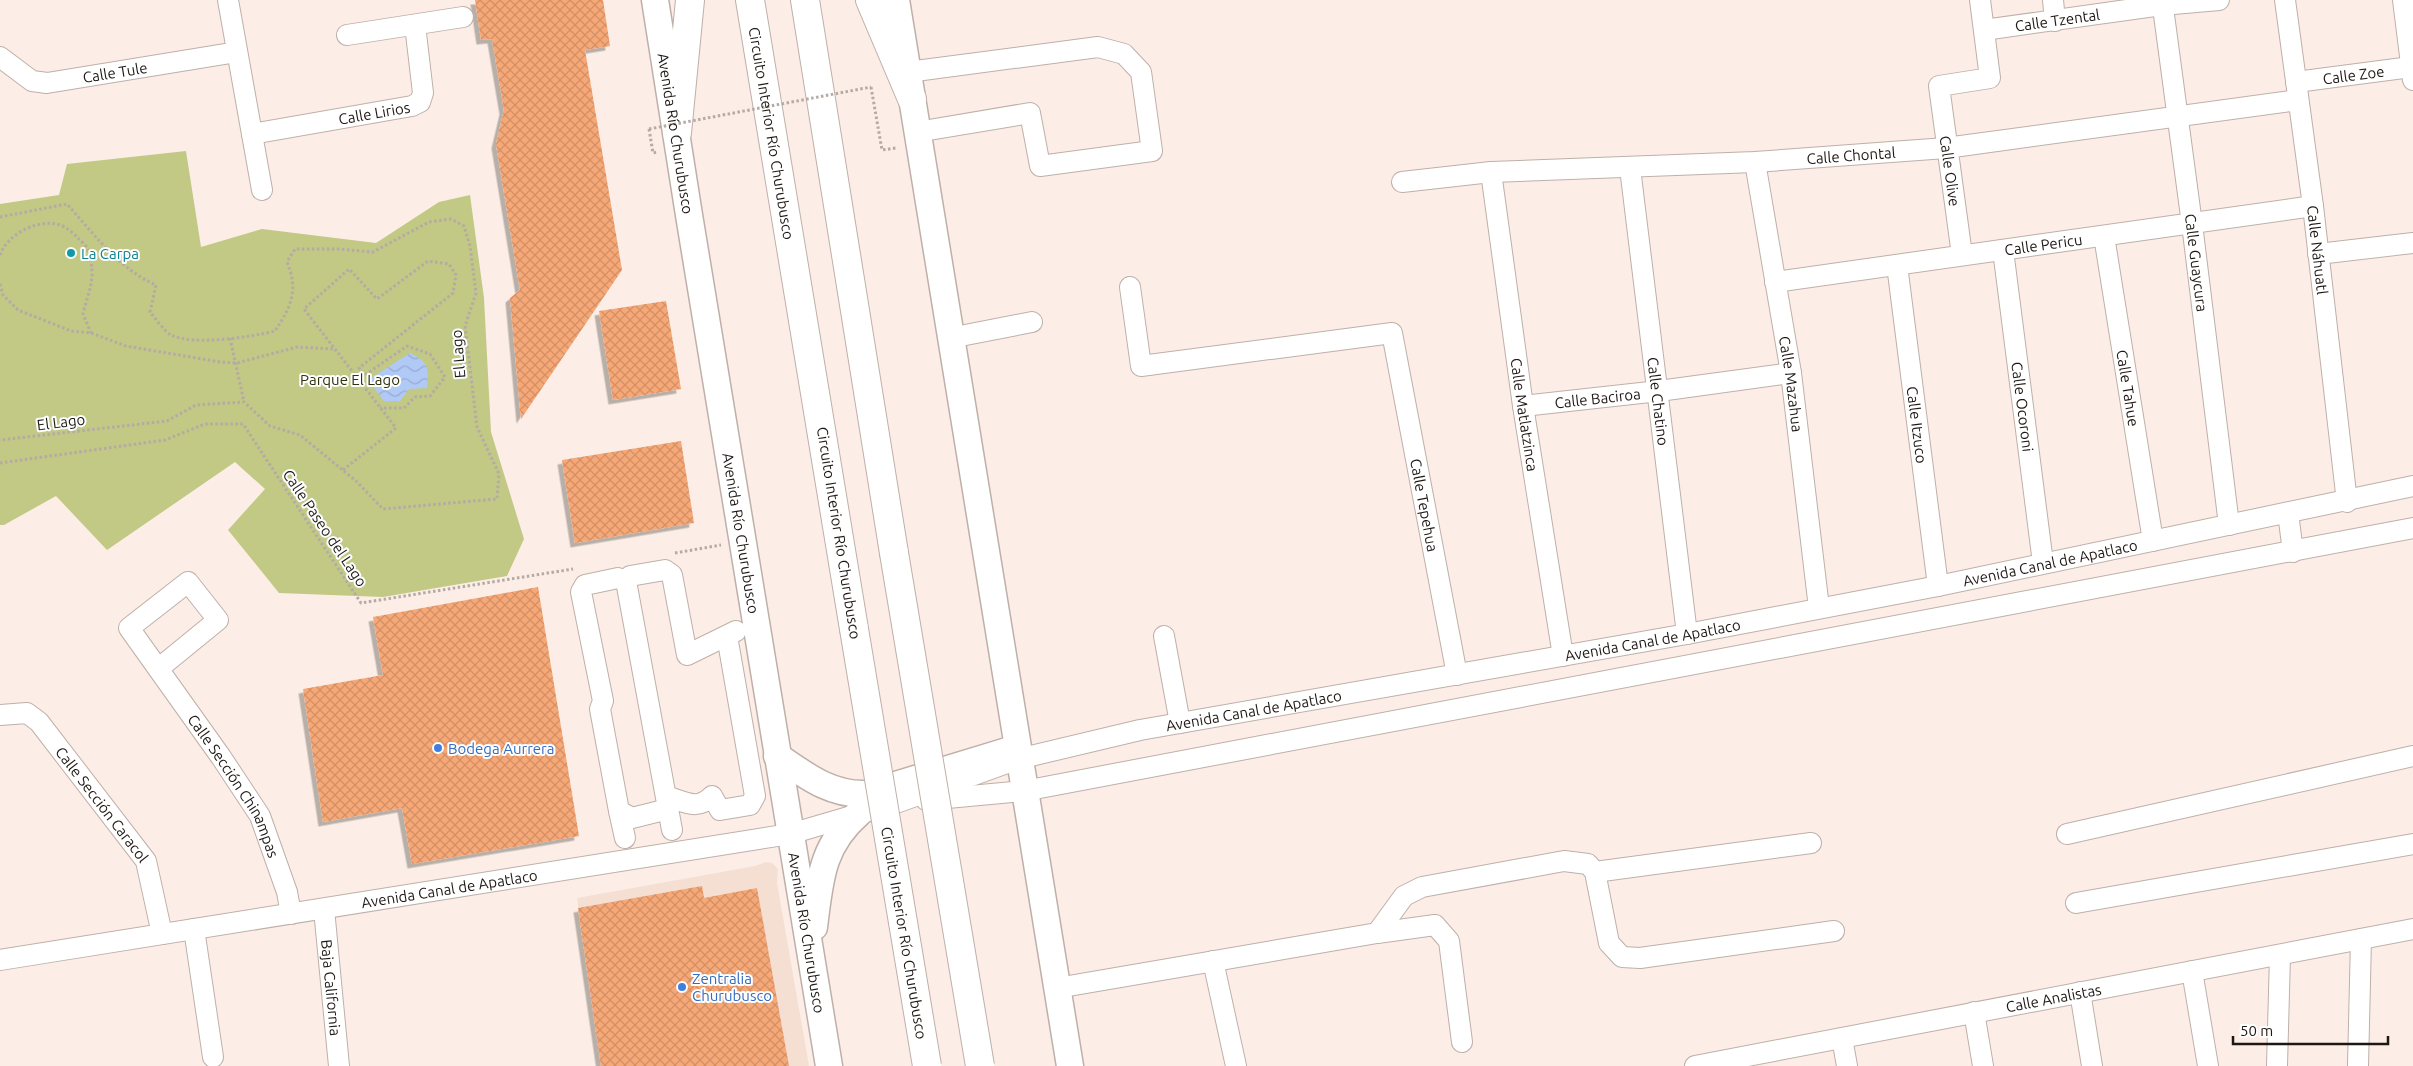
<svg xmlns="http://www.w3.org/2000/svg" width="2413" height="1066" font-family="Ubuntu,sans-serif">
  <defs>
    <pattern id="water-waves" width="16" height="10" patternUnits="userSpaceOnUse" patternTransform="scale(1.25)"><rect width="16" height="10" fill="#b1c9f6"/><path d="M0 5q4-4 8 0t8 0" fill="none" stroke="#98acd2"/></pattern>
    <pattern id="building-cross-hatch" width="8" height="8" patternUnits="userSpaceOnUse" patternTransform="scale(1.25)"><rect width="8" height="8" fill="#f7a877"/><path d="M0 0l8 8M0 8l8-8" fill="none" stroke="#d39066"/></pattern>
    <filter id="shadow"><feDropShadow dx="-4.5" dy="4.5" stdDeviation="0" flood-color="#0004"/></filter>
  </defs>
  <rect width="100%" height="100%" fill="#fceee6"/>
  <!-- built -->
  <path fill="#f5dfd3" d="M766,862L772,863L778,869L777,883L809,1066H601L577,898L755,866Z"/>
  <!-- green -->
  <path fill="#c1c985" d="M186,151L201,247L262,229L376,243L439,202L470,195L484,298L491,432L524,539L507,576L383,597L279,593L228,530L265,489L235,462L107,550L56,496L4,525H0V204L59,195L67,164Z"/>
  <!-- water -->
  <path fill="url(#water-waves)" d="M410,353C429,362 429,369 427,388L409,389L400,401H384L368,380Z"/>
  <!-- building -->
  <g fill="url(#building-cross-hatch)" filter="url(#shadow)">
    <path d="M475,0H603L610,46L585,50L622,270L521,419L510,298L520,290L496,144L504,110L492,39L481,40Z"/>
    <path d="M666,301L681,389L613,400L599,311Z"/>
    <path d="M681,441L694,523L575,543L562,460Z"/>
    <path d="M538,587L579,836L412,864L402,808L323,822L303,689L383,675L373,617Z"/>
    <path d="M702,886L704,898L757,888L789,1066H601L578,908Z"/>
  </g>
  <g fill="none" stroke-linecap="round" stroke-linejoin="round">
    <!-- minor casing -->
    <g stroke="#beb0a9" stroke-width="22">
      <g id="minor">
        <path d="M228,0L262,190"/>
        <path d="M2053,0L2055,21"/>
        <path id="s1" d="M2162,0L2192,224L2229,525"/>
        <path id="s2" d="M2285,0L2313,206L2347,502"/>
        <path d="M2403,0L2413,80"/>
        <path id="s3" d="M1984,30L2162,5L2219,0"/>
        <path d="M347,35L463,17"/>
        <path id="s4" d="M0,57L32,81L47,83L237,52"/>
        <path d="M908,72L1098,47L1124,54L1141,72L1152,151L1040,166L1030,113L917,132"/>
        <path id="s5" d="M2296,82L2411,67"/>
        <path id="s6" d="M252,134L412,106L420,102L423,93L415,25"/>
        <path id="s7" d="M1755,162L1791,373L1819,608"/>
        <path id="s8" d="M1630,168L1687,634"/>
        <path id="s9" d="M1491,172L1523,406L1563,656"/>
        <path id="s10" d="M1402,182L1491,172L1755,162L1946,148L2298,100"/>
        <path id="s11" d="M2104,236L2153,541"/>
        <path id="s12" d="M2003,250L2043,563"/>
        <path d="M2318,254L2413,243"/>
        <path d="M1962,255L1939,86L1990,78L1980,0"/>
        <path id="s13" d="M1897,265L1938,586"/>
        <path id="s14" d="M1775,282L2313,206"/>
        <path id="s15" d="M1130,287L1141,366L1392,333L1457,675"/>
        <path d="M950,338L1032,322"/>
        <path id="s16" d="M1523,406L1659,391L1791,373"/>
        <path d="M2288,513L2293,552"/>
        <path d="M626,581L618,578L585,585L581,592L603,701L600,709L619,811L632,818L668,809"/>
        <path d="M1164,636L1180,723"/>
        <path id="s17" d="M158,669L218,620L188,582L129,628L221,757L260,816L287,892L291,914"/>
        <path id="s18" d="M0,715L27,713L39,722L146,861L162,934"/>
        <path d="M666,796C685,802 697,811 712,796L720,810L750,805L755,796L727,636"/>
        <path d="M926,800L1024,791L2413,528"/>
        <path d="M619,811L625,838"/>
        <path d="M672,830L626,581L630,576L665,570L672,575L687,655L736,631"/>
        <path d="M2067,834L2413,756"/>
        <path d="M1595,872L1811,843"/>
        <path d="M2076,903L2413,844"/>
        <path id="s19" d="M324,909L339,1066"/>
        <path d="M194,929L213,1057"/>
        <path d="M1377,933L1404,896L1422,887L1564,861L1588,864L1595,872L1609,943L1622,957L1640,958L1834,931"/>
        <path id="s20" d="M0,960L790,834L896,803L1018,759L1140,730L1687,634L1938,586L2413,486"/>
        <path d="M1213,961L1236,1066"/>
        <path d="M2192,971L2208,1066"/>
        <path d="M1057,988L1377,933L1435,925L1449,941L1462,1042"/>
        <path d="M2080,992L2092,1066"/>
        <path d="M1974,1012L1983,1066"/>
        <path d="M1842,1038L1847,1066"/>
        <path id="s21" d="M1695,1066L2413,929"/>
        <path d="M2277,1066L2280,955"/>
        <path d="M2358,1066L2361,939"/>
      </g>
    </g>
    <!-- major casing -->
    <g stroke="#beb0a9" stroke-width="29">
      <g id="major">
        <path id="s22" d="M655,0L689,215L829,1066"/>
        <path d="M896,0L1070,1066"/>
        <path d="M777,756C805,775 830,795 866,794L1017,748"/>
        <path d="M814,927C820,880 821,846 859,813"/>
      </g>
    </g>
    <!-- highway casing -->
    <g stroke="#beb0a9" stroke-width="30">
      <g id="highway">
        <path id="s23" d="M750,0L854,629"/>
        <path d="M805,0L894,553"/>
        <path d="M870,0L912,99"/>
        <path d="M677,133L690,0"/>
      </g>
    </g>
    <!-- path -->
    <g stroke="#b5aaa4" stroke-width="3" stroke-dasharray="2.5 2.5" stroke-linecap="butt">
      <path d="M871,87L882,150L896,148"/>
      <path d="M649,129L653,153L657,152"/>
      <path d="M0,217L67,204C94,234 119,269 156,285L150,312C156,319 164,331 171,335C194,346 251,337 275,331C291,307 299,290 287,262L295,249H338L373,252L429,222L451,219L464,226L470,246L476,293L465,326L477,427L499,474L497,499L383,509L356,481L300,435L270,426L244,402L196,405L167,421L0,440"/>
      <path d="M0,255C7,234 39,218 60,225C67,227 74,234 79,239C82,242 87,246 88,250C97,279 89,288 83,314L91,333"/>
      <path d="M0,284L3,295L18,310L71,331L91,333L126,346L220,362L237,363L297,347L334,349"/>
      <path d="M230,338L244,402"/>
      <path d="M0,463L165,440L205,424H243L361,603L573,569"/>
      <path d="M343,470L396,428L304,309L349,269L377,299L428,261L449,264L456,275L453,293L359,368L365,375L407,346L430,354L445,377L430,396L415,397L404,408H380"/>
      <path d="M675,553L721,545"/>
    </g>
    <!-- minor -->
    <use href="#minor" stroke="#fff" stroke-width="20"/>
    <!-- major -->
    <use href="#major" stroke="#fff" stroke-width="26"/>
    <!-- highway -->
    <use href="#highway" stroke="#fff" stroke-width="28"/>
    <!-- highway-bridge casing -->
    <g stroke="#beb0a9" stroke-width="30" stroke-linecap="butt">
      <g id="highway-bridge">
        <path d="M894,553L980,1066"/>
        <path id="s24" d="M854,629L927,1066"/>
      </g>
    </g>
    <!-- path-bridge -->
    <path stroke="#b5aaa4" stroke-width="3" stroke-dasharray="2.5 2.5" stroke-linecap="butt" d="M649,129L871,87"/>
    <!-- highway-bridge -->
    <use href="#highway-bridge" stroke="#fff" stroke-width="28"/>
  </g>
  <!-- markers -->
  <circle fill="#0f9aa8" stroke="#fefefe" stroke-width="2" cx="71" cy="253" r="5"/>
  <g fill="#3f7fe0" stroke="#fefefe" stroke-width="2">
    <circle cx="438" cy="748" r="5"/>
    <circle cx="682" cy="987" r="5"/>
  </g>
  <g text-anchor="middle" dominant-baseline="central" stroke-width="4" stroke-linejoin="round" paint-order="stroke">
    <!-- street labels -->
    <g font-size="15" fill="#1d1815" stroke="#fefefe">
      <text stroke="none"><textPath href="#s3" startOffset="74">Calle Tzental</textPath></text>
      <text stroke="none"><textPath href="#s4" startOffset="124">Calle Tule</textPath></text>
      <text stroke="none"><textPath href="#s5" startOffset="58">Calle Zoe</textPath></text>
      <text stroke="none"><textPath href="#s6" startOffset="124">Calle Lirios</textPath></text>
      <text stroke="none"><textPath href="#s22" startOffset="135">Avenida Río Churubusco</textPath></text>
      <text stroke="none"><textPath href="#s23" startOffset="135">Circuito Interior Río Churubusco</textPath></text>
      <text stroke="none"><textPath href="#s10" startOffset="450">Calle Chontal</textPath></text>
      <text transform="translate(1950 171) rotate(82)">Calle Olive</text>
      <text stroke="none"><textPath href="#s14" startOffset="271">Calle Pericu</textPath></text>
      <text stroke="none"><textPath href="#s2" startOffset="252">Calle Náhuatl</textPath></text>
      <text stroke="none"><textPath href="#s1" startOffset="265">Calle Guaycura</textPath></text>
      <text transform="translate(458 354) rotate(-95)">El Lago</text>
      <text stroke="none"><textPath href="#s7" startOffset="225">Calle Mazahua</textPath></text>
      <text stroke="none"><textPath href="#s11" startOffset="154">Calle Tahue</textPath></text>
      <text stroke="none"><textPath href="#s16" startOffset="75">Calle Baciroa</textPath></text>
      <text stroke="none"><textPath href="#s8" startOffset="235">Calle Chatino</textPath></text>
      <text stroke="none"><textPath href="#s12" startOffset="158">Calle Ocoroni</textPath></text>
      <text stroke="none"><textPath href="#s9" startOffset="245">Calle Matlatzinca</textPath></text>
      <text transform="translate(61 422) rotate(-7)">El Lago</text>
      <text stroke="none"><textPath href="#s13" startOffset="161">Calle Itzuco</textPath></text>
      <text stroke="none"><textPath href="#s15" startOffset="508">Calle Tepehua</textPath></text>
      <text transform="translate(325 528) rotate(56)">Calle Paseo del Lago</text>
      <text stroke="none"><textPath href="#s22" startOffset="540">Avenida Río Churubusco</textPath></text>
      <text transform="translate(839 533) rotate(81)">Circuito Interior Río Churubusco</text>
      <text stroke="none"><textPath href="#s20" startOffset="2091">Avenida Canal de Apatlaco</textPath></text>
      <text stroke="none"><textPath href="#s20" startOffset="1686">Avenida Canal de Apatlaco</textPath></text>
      <text stroke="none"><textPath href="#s20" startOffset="1281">Avenida Canal de Apatlaco</textPath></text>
      <text stroke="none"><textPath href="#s17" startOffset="391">Calle Sección Chinampas</textPath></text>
      <text stroke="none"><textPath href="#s18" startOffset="146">Calle Sección Caracol</textPath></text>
      <text stroke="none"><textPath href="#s20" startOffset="455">Avenida Canal de Apatlaco</textPath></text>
      <text stroke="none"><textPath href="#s22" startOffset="945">Avenida Río Churubusco</textPath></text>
      <text stroke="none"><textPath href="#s24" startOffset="308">Circuito Interior Río Churubusco</textPath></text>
      <text stroke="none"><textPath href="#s19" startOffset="79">Baja California</textPath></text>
      <text stroke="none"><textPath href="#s21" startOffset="365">Calle Analistas</textPath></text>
    </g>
    <!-- culture labels -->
    <g font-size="15" fill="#0d838f" stroke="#fefefe" text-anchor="start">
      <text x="81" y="253">La Carpa</text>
    </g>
    <!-- park labels -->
    <g font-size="15" fill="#2e320b" stroke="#fefefe">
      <text x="350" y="379">Parque El Lago</text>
    </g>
    <!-- shop labels -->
    <g font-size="15" fill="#366cbe" stroke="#fefefe" text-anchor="start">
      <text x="448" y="748">Bodega Aurrera</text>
      <text x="692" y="978">Zentralia<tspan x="692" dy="17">Churubusco</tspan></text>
    </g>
  </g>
  <!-- scale -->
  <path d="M2233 1036v8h155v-8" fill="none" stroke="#1d1815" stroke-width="2.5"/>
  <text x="2240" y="1036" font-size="15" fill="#1d1815" stroke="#fefefe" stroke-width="4" paint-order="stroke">50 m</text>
</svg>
